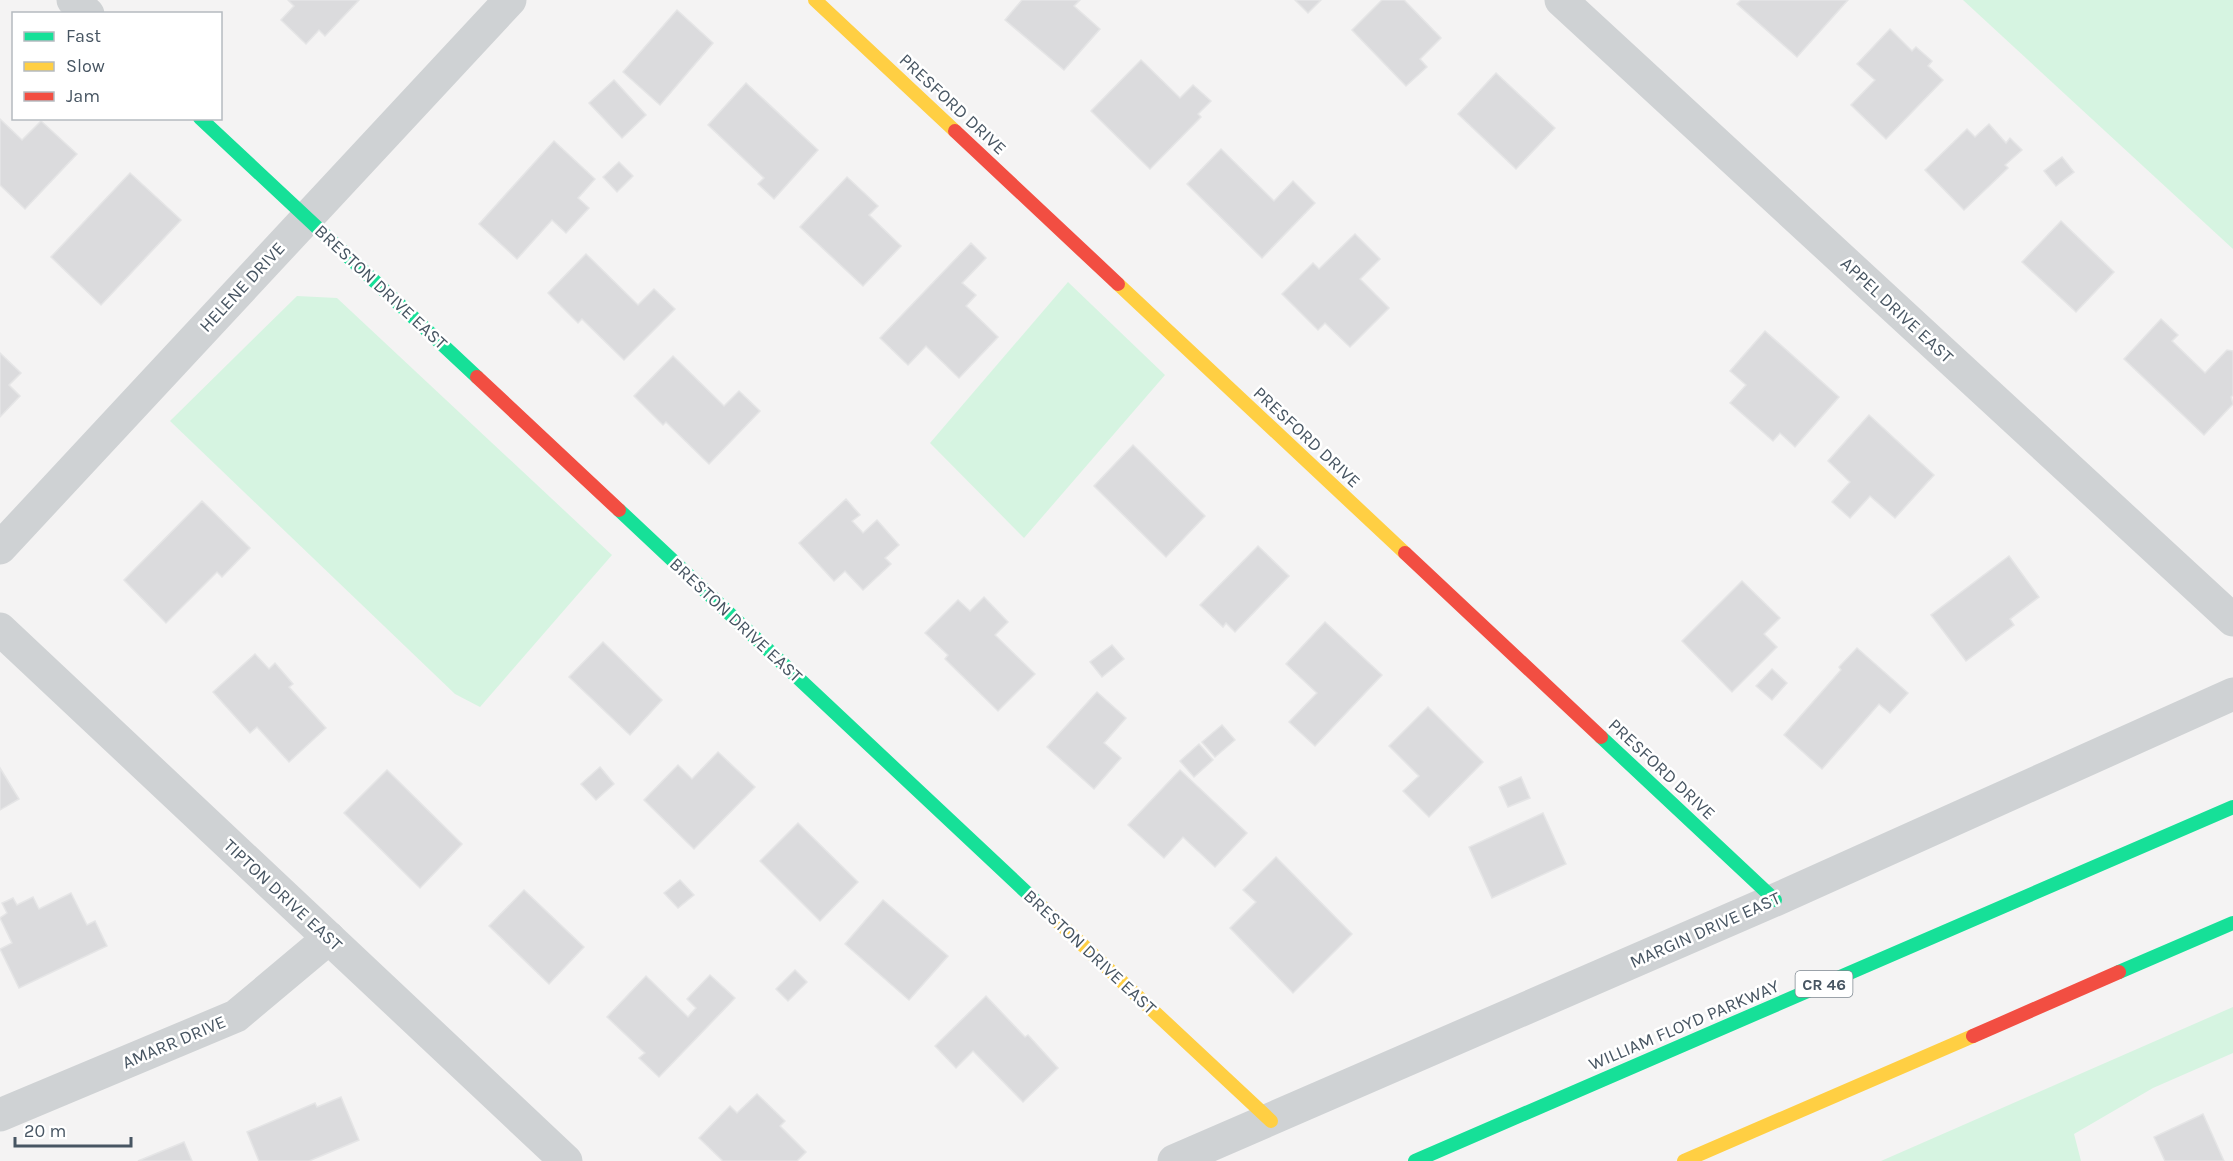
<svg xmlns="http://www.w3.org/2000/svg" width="2233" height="1161" font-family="Karla,sans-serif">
  <rect width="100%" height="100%" fill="#f4f3f3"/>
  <!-- green -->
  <g fill="#d6f4e1">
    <path d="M1963,0H2233V249Z"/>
    <path d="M1068,282L1165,375L1024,538L930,443Z"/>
    <path d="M297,296L337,298L612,555L480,707L455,694L170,421Z"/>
    <path d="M2233,1007V1053L2153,1088L2074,1134L2081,1161H1881Z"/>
  </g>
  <!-- building -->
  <g fill="#dbdbdd" stroke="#e5e5e6" stroke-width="1.5">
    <path d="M288,0H359L325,36L319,30L306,44L281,20L294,6Z"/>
    <path d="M1022,0H1080L1074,6L1100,29L1064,70L1005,20Z"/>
    <path d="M1295,0H1321L1308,13Z"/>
    <path d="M1382,0H1404L1441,38L1420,59L1427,67L1406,86L1352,30Z"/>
    <path d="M1741,0H1848L1797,57L1737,4Z"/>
    <path d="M677,10L713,43L660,105L623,72Z"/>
    <path d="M1890,29L1912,51L1916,47L1932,61L1928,66L1943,80L1886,139L1851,105L1875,80L1857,64Z"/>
    <path d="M1141,60L1180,98L1193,85L1211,101L1198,114L1201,117L1150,169L1091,111Z"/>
    <path d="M1496,73L1555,128L1516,169L1458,114Z"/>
    <path d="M614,80L646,115L622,138L589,103Z"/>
    <path d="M746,83L818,150L774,199L758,184L764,178L708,125Z"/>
    <path d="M0,119L22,140L41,121L77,154L25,209L0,185Z"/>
    <path d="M1989,124L2006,143L2010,138L2022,150L2005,165L2008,168L1964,210L1925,170L1967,129L1975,137Z"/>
    <path d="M554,141L595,179L578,198L589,208L566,233L552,220L517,259L479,224Z"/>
    <path d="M1221,149L1274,201L1293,181L1315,203L1262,258L1187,184Z"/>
    <path d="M2062,157L2074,172L2056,186L2044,171Z"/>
    <path d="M619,162L633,176L617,192L603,177Z"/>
    <path d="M130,173L181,220L101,305L51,257Z"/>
    <path d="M847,177L878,206L869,215L901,246L863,286L800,227Z"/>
    <path d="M2061,221L2114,272L2076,312L2022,262Z"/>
    <path d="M1355,234L1380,259L1360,279L1389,308L1350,347L1325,323L1318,330L1282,294L1313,263L1319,269Z"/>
    <path d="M971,243L986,258L962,283L976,295L966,306L998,337L959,378L926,346L908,365L880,338Z"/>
    <path d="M586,254L638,305L654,289L675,309L624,360L582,319L578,323L548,293Z"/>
    <path d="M2161,319L2178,335L2172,341L2205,373L2227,350L2233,351V395L2231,397L2233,404L2204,435L2124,359Z"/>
    <path d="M1765,331L1839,397L1795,447L1780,433L1773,441L1730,403L1746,385L1730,371Z"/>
    <path d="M0,353L21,373L9,385L20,396L0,417Z"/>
    <path d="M673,356L724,406L739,391L760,411L709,464L666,422L663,425L634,396Z"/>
    <path d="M1869,415L1934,475L1895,518L1870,496L1850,518L1832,502L1850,482L1828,461Z"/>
    <path d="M1133,445L1205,516L1166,557L1094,486Z"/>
    <path d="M846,499L860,515L852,521L863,533L877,520L899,545L885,558L891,564L863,590L845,571L834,581L799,543Z"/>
    <path d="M202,501L250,548L222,577L217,572L166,623L124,580Z"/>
    <path d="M1258,546L1289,576L1235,632L1226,623L1223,627L1200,605Z"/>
    <path d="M2009,556L2039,597L2010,619L2014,625L1966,661L1931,615Z"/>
    <path d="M1742,581L1780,618L1764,634L1777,647L1732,692L1682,641Z"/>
    <path d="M984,597L1008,622L995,635L1035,674L998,711L945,659L948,655L925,633L958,600L970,611Z"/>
    <path d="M1325,622L1382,675L1315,746L1289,722L1317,693L1286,664Z"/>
    <path d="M603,642L662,700L630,735L569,677Z"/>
    <path d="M1112,645L1124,659L1102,677L1090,662Z"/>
    <path d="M1857,648L1908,693L1890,713L1879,704L1822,769L1784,735L1841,670L1839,667Z"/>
    <path d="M255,654L269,669L275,663L293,684L289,687L326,728L289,762L257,727L250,733L213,692Z"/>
    <path d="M1772,669L1787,683L1772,700L1756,686Z"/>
    <path d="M1097,692L1126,718L1104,743L1121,758L1094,789L1047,747Z"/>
    <path d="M1428,707L1483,762L1429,817L1403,791L1419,776L1389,746Z"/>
    <path d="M1222,725L1235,740L1215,757L1202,742Z"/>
    <path d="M1199,744L1213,760L1194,777L1180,761Z"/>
    <path d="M718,752L755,787L694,849L644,800L678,765L692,779Z"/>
    <path d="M600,767L614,784L596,800L581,784Z"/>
    <path d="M0,768L19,799L0,810Z"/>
    <path d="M387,770L462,844L420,888L344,813Z"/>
    <path d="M1180,770L1247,833L1215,867L1183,837L1164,858L1128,825Z"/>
    <path d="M1521,777L1530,798L1508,807L1499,787Z"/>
    <path d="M1543,813L1566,864L1492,898L1469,847Z"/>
    <path d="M798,823L858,882L820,921L760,861Z"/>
    <path d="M1276,857L1352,934L1293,993L1230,928L1256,902L1243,890Z"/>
    <path d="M680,880L694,895L678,908L664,893Z"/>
    <path d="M524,890L584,947L549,984L489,926Z"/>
    <path d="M71,893L87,925L95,921L107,946L19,988L0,949L12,943L0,918L7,913L2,903L13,898L17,905L33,897L39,909Z"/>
    <path d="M883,900L948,956L909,1000L845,944Z"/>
    <path d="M795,970L807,982L788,1001L776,989Z"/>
    <path d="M710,975L735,998L659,1077L639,1058L645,1053L607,1017L646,976L688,1017L696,1008L687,999Z"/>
    <path d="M986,996L1025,1037L1028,1035L1058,1068L1023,1102L973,1051L956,1068L935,1046Z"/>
    <path d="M757,1094L785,1121L780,1126L806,1152L797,1161H723L699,1138L730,1106L737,1113Z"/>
    <path d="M341,1097L359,1140L309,1161H259L247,1132L315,1103L317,1107Z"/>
    <path d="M2203,1114L2224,1161H2165L2154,1137Z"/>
    <path d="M184,1142L192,1161H138Z"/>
  </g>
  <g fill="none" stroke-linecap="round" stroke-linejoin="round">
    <!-- street -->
    <g stroke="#cfd2d4" stroke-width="33">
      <path d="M73,0L88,14"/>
      <path d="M1561,0L2233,620"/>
      <path d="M0,548L510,0"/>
      <path d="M0,629L566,1161"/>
      <path d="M0,1115L236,1016L329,938"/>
      <path d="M1174,1161L1775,900L2233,694"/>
    </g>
    <!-- fast -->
    <g stroke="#16e098" stroke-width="14">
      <path d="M200,118L477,377"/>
      <path d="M619,510L1041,906"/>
      <path d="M1601,737L1775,900"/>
      <path d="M2119,972L2233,923"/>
      <path d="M1415,1161L2233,807"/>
    </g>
    <!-- slow -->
    <g stroke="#ffcf43" stroke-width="14">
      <path d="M815,0L955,131"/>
      <path d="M1118,284L1405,553"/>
      <path d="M1041,906L1271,1121"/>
      <path d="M1684,1161L1973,1036"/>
    </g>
    <!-- jam -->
    <g stroke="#f24e42" stroke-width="14">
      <path d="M955,131L1118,284"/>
      <path d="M477,377L619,510"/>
      <path d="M1405,553L1601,737"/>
      <path d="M1973,1036L2119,972"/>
    </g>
  </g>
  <g text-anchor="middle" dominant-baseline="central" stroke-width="5" stroke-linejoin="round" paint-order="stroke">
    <!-- shield labels -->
    <rect fill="#fff" stroke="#7e8891" stroke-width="1.5" x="1795.5" y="971" width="57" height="26" rx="4.5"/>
    <g font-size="16" font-weight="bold" fill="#475562">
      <text x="1824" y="984">CR 46</text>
    </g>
    <!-- street labels -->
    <g font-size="18" fill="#475562" stroke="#fff">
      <text transform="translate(953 104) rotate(43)">PRESFORD DRIVE</text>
      <text transform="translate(242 287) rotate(-47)">HELENE DRIVE</text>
      <text transform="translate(381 287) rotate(43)">BRESTON DRIVE EAST</text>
      <text transform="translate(1897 310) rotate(43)">APPEL DRIVE EAST</text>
      <text transform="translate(1307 437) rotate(43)">PRESFORD DRIVE</text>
      <text transform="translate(736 620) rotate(43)">BRESTON DRIVE EAST</text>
      <text transform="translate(1662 769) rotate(43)">PRESFORD DRIVE</text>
      <text transform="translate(283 895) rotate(43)">TIPTON DRIVE EAST</text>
      <text transform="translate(1705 930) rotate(-24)">MARGIN DRIVE EAST</text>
      <text transform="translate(1090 952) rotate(43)">BRESTON DRIVE EAST</text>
      <text transform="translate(1684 1025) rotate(-23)">WILLIAM FLOYD PARKWAY</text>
      <text transform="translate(174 1042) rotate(-23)">AMARR DRIVE</text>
    </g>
  </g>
  <!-- legend -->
  <rect x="12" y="12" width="210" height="108" fill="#ffffff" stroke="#b5bbc0" stroke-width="1.5"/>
  <rect x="24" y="32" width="30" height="9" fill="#16e098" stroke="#b5bbc0" stroke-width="1.5"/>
  <text x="66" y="42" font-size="18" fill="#475562">Fast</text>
  <rect x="24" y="62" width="30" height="9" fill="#ffcf43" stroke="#b5bbc0" stroke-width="1.5"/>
  <text x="66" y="72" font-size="18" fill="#475562">Slow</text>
  <rect x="24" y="92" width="30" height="9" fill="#f24e42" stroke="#b5bbc0" stroke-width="1.5"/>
  <text x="66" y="102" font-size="18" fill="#475562">Jam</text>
  <!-- scale -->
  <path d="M15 1137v9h116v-9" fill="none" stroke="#475562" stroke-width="3"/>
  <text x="24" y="1137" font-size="18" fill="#475562" stroke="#ffffff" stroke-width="4.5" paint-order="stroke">20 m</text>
</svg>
